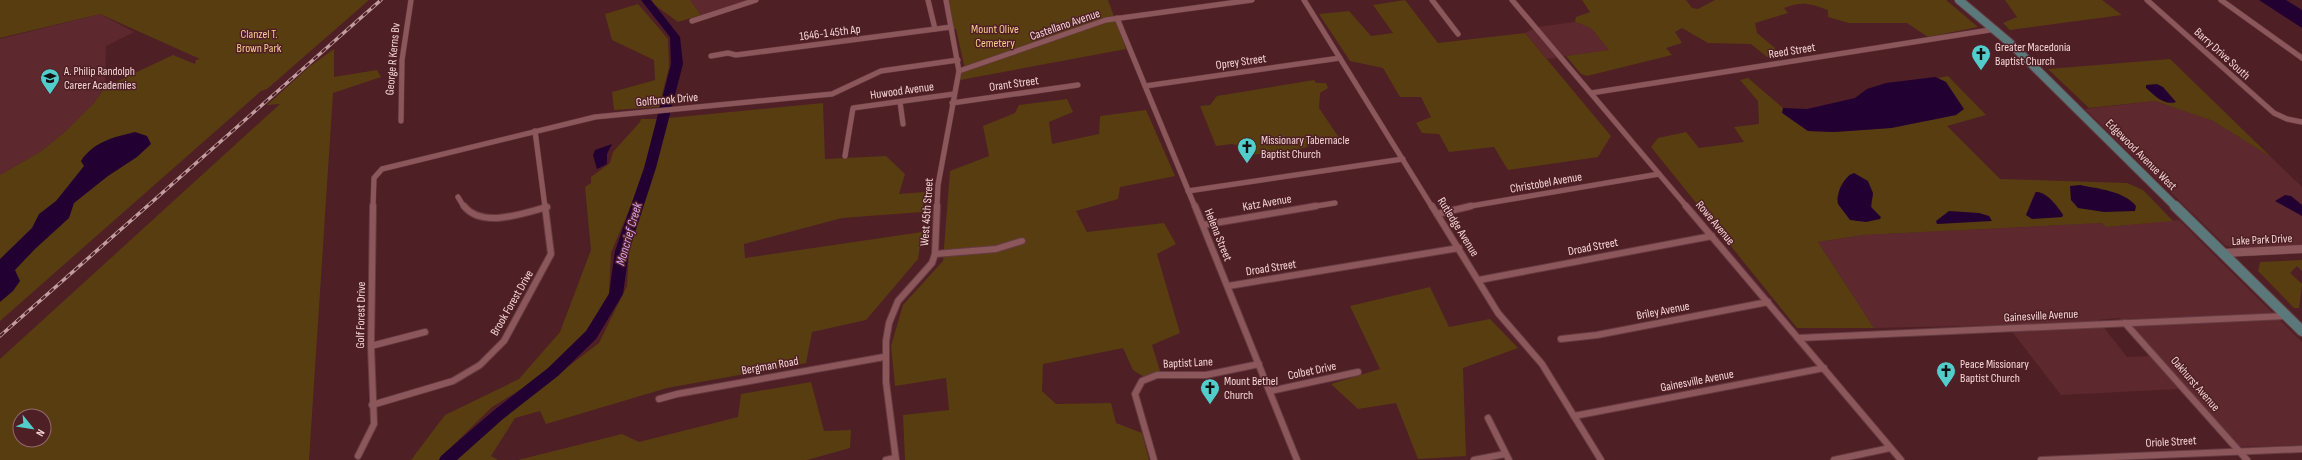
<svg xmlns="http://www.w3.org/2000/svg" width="2302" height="460" font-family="'Sofia Sans Condensed',sans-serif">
  <rect width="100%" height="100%" fill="#4e1f25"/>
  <!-- built -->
  <g fill="#5d282e" fill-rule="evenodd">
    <path d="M690,0H748L701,15Z"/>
    <path d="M100,14L134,32L106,46L105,87L94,103L65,132L40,152L0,175V39Z"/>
    <path d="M1575,22L1591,28L1609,50L1547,59L1525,33L1537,27Z"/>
    <path d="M2155,101L2213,121L2271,157L2302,187V246L2245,249L2226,246L2085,109Z"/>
    <path d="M2179,220L2302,342V445L2232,447L2180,389L2061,395L2007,325L1874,328L1818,242L1863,235L2102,223L2106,227ZM2119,318L2151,355V356L2127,357L2098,320Z"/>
  </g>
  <!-- green -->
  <g fill="#583d11" fill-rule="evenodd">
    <path d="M0,0H369L267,89L261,91L0,321V175L40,152L65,132L94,103L105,87L173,55L195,64L196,60L200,59L100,14L0,38Z"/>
    <path d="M650,0H690L701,15L678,22L652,3Z"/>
    <path d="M944,0H1108L1126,49L960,80L964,65L956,29L950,30Z"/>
    <path d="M1405,0L1438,43L1525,33L1611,136L1598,157L1508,170L1494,147L1449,152L1439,134L1422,133L1416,123L1431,117L1421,97H1400L1383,68L1350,61L1319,14L1349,11L1371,36L1393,33L1373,5Z"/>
    <path d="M1582,0H1686L1692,8L1698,9L1715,0H1946L1978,27L1928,37L1907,23H1849L1828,17V10C1810,3 1801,1 1784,8L1788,13L1755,23L1757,33L1775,48L1774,56L1767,57L1751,44L1708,43L1682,28L1675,32L1682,43L1666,48L1672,55L1587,76L1581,74L1566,56L1609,50L1591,28L1575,22L1576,17L1590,12Z"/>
    <path d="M2005,0H2102L2122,15L2010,30L2003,23L2017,17Z"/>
    <path d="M638,4L668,39L669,67L659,107L614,110L612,92L655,80L654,60L612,40L605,14Z"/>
    <path d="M334,49V77L377,70L381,77L333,93L309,460H0V359L280,104L267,105L309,67ZM20,416H44V440H20Z"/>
    <path d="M2170,59L2271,157L2213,121L2155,101L2089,108L2048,69Z"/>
    <path d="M1948,76L1986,115L1947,126L2000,179L2127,183L2143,190L2173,221L2106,227L2102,223L1863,235L1818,242L1874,328H1797L1651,147L1658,138L1686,132L1699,148L1744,142L1734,127L1759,124L1758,101L1740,80L1748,78L1783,108V113L1808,131L1834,132L1891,128L1956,115L1946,82L1938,78ZM1850,174L1873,196C1868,207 1874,210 1880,219L1856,221L1837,199L1840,188ZM2035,192C2046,191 2058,207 2063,215L2062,217L2047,218L2026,215Z"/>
    <path d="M1314,80L1316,83H1326L1328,88L1320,93L1319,108L1340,139L1311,144L1305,148L1252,155L1249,148L1232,144L1216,146L1200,106L1210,105L1217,96Z"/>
    <path d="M1067,99L1073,112L1049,122L1052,144L1099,134L1100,116L1146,110L1175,176L1120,187L1118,199L1076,211L1087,232L1164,223L1176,244L1157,254L1180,333L1152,345L1161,374L1144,377L1133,370L1123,348L1043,364L1042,391L1056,404L1111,403L1116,423L1142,433L1149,460H905L903,415L949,410L946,378L895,386L891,346L903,305L943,261L950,171L989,156L983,126L1015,113L1019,105Z"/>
    <path d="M823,103L825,159L886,156L905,174L899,194L925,192L922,212L842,218L744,244L745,258L922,232L918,259L866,320L812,332L806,363L667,388L546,424L540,411L515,418L491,456L498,460H454L513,409L599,343L627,286L629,251L669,118Z"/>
    <path d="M641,119H657L647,167L611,253L609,293L585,335L539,378L492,407L438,460H411L445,415L519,379L560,332L591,250L585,187L591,183V177L610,163L613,152L640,122Z"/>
    <path d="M2302,260V271L2297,266L2290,273L2302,284L2299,308H2294L2258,271L2260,262Z"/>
    <path d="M1430,287L1449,327L1490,319L1518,348L1463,368L1466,456L1418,459L1396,403L1358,409L1331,384L1380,369L1350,306Z"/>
    <path d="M811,382L824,431L851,430L850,448L807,460H518L622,434L639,442L738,417L741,394Z"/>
  </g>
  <!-- water -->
  <g fill="#230032">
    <path d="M2259,0H2286L2302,10V28Z"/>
    <path d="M1935,77L1946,82L1964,109L1956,115L1891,128L1834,132L1808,131L1782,113L1783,108L1807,109L1855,98L1867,89L1886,83Z"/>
    <path d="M2157,84L2163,87L2176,102C2164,106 2154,95 2146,88V85Z"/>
    <path d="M135,132L147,136L151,144L137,157L108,176L74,203L69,218L35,249L15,270L20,281L13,291L0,302V259L32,228L39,214L56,201L84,166L81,161C93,142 114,137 135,132Z"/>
    <path d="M612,144L607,154V164L597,169L593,155L595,150Z"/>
    <path d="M1854,173L1868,181L1873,193L1871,207L1881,217L1880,219L1866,222L1850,220L1838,204C1836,193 1844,176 1854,173Z"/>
    <path d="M2080,185C2099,189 2124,191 2136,206L2135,211L2104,212L2078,208L2071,200L2070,186Z"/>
    <path d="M2036,192C2046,191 2058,207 2063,215L2062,217L2032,219L2026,215Z"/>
    <path d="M2285,195L2291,196L2302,205V216L2275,201Z"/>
    <path d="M1949,211L1979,213L1989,216L1992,221L1937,224L1936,221Z"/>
  </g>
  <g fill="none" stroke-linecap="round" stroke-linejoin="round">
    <!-- river -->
    <path fill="#230032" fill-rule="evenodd" d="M641,0H651L680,37L683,64L656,168L629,251L623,294L596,339L558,376L503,419L457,460H439L441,456L493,411L548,368L586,331L609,294L615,251L644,168L671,64L670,37Z"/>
    <!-- minor-far1 casing -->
    <g stroke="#653b42" stroke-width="6">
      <g id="minor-far1">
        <path d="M928,0L935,29"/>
        <path d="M1304,0L1432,207"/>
        <path d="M1432,0L1458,34"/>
        <path d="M1512,0L1687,207"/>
        <path d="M2147,0L2274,113L2287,119L2302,122"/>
        <path d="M2221,0L2302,58"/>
        <path d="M1117,18L1195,207"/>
        <path d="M692,21L756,0"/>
        <path d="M711,56L728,53L736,55L951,27"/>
        <path d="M959,71L1106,20L1252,0"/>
        <path d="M1145,86L1340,58"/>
        <path d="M1591,93L1996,29"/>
        <path d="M900,102L903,124"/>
        <path d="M952,103L1078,85"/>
        <path d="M401,121L402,60L411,0"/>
        <path d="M535,131L545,207"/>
        <path d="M845,156L853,108L954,94"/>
        <path d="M1188,191L1403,159"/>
        <path d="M458,197L464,207"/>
        <path d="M373,207L374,178L382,169L595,117L832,94L881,71L958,60"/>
        <path d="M937,207L938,185L959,71L946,0"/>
        <path d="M1310,207L1335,203"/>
        <path d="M1465,207L1659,174"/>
      </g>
    </g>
    <!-- minor casing -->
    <g stroke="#653b42" stroke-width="8">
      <g id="minor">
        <path d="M464,206C482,229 524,213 547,207"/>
        <path d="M1195,206L1297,460"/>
        <path d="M1432,206L1498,313L1542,364L1601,460"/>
        <path d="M1686,206L1901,460"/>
        <path d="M1437,214L1471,206"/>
        <path d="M1203,225L1316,206"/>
        <path d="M935,254L996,249L1022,241"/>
        <path d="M1479,280L1712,236"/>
        <path d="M1228,286L1459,248"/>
        <path d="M2125,323L2247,460"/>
        <path d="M1798,338L2286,316"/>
        <path d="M1561,339L1597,335L1768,302"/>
        <path d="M371,346L425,332"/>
        <path d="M1270,391L1358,372"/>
        <path d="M659,399L677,394L884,357"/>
        <path d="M372,405L453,381L480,365L504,341L551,254L545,206"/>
        <path d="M1574,416L1824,368"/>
        <path d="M1488,418L1509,460"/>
        <path d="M358,456L374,424L371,346L373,206"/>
        <path d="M886,460L895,458"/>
        <path d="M896,460L886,382V341L889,323L898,301L932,263L935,254L937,206"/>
        <path d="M1154,460L1135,394L1142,381L1157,375H1206L1259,364"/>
        <path d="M1474,460L1505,454"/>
        <path d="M1834,460L1890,448"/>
        <path d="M2041,460L2302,449"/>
      </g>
    </g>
    <!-- tertiary casing -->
    <g stroke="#653b42" stroke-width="9">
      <path id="tertiary" d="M2223,253L2302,249"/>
    </g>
    <!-- primary-far1 casing -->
    <g stroke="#653b42" stroke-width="10">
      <path id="primary-far1" d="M1959,0L2010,43L2176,207"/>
    </g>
    <!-- primary casing -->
    <g stroke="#653b42" stroke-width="12">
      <path id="primary" d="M2175,206L2302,331"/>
    </g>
    <!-- minor-far1 -->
    <use href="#minor-far1" stroke="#8c575b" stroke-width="5"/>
    <!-- minor -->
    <use href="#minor" stroke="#8c575b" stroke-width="6"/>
    <!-- tertiary -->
    <use href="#tertiary" stroke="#8c575b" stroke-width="8"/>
    <!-- primary-far1 -->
    <use href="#primary-far1" stroke="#5b797b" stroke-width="8"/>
    <!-- primary -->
    <use href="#primary" stroke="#5b797b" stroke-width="10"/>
    <!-- rail casing -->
    <g stroke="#c19da0" stroke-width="3.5">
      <path id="rail" d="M0,336L381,0"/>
    </g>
    <!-- rail -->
    <use href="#rail" stroke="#4e1f25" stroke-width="2" stroke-dasharray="5.5" stroke-linecap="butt"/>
  </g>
  <!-- icons -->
  <defs>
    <g id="church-pin" transform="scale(1)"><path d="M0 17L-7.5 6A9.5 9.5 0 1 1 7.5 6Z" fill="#52cdcc" stroke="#4e1f25"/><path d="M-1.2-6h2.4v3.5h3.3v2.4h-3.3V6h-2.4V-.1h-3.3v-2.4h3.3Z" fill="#111"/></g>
    <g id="school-pin" transform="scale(1)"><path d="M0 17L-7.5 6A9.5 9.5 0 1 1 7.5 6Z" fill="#52cdcc" stroke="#4e1f25"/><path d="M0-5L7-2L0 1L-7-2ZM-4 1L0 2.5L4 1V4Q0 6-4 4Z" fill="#111"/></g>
  </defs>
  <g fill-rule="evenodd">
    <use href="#church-pin" x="1981" y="54"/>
    <use href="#school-pin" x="50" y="78"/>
    <use href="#church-pin" x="1247" y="147"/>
    <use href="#church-pin" x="1946" y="371"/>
    <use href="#church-pin" x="1210" y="388"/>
  </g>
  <g text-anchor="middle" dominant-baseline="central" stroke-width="3" stroke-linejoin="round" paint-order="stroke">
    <!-- street labels -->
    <g font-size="12" fill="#f5d6d7" stroke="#4e1f25">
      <text transform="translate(1065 25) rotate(-19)">Castellano Avenue</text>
      <text transform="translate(830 33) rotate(-7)">1646-1 45th Ap</text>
      <text transform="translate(1792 51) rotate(-9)">Reed Street</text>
      <text transform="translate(2222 54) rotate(42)">Barry Drive South</text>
      <text transform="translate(393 59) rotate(-85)">George R Kerns Bv</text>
      <text transform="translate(1241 62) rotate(-8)">Oprey Street</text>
      <text transform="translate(1014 84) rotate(-8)">Orant Street</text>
      <text transform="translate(902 91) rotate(-8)">Huwood Avenue</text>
      <text transform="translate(667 100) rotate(-5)">Golfbrook Drive</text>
      <text transform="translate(2141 155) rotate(45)">Edgewood Avenue West</text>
      <text transform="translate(1546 183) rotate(-10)">Christobel Avenue</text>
      <text transform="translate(1267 203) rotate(-10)">Katz Avenue</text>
      <text transform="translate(927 212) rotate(-86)">West 45th Street</text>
      <text transform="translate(1715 223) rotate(50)">Rowe Avenue</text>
      <text transform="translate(1458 227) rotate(58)">Rutledge Avenue</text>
      <text transform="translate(1218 235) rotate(68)">Helena Street</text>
      <text transform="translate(2262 240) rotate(-3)">Lake Park Drive</text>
      <text transform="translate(1593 247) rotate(-11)">Droad Street</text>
      <text transform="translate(1271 268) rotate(-9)">Droad Street</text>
      <text transform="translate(512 303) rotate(-60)">Brook Forest Drive</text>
      <text transform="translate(1663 311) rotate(-11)">Briley Avenue</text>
      <text transform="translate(361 315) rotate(-89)">Golf Forest Drive</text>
      <text transform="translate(2041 316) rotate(-3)">Gainesville Avenue</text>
      <text transform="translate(1188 363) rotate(-3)">Baptist Lane</text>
      <text transform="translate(770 366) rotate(-10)">Bergman Road</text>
      <text transform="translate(1312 371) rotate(-12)">Colbet Drive</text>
      <text transform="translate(1697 381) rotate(-11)">Gainesville Avenue</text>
      <text transform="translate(2195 384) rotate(49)">Oakhurst Avenue</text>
      <text transform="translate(2171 442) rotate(-3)">Oriole Street</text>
    </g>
    <!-- park labels -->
    <g font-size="12" fill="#fbcd90" stroke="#4e1f25">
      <text x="995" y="29">Mount Olive<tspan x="995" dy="14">Cemetery</tspan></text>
      <text x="259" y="34">Clanzel T.<tspan x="259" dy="14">Brown Park</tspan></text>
    </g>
    <!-- poi labels -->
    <g font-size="12" fill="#f5d6d7" stroke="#4e1f25" text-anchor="start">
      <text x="1995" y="47">Greater Macedonia<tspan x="1995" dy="14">Baptist Church</tspan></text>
      <text x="64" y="71">A. Philip Randolph<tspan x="64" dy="14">Career Academies</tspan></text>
      <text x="1261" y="140">Missionary Tabernacle<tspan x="1261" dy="14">Baptist Church</tspan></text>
      <text x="1960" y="364">Peace Missionary<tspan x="1960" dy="14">Baptist Church</tspan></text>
      <text x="1224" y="381">Mount Bethel<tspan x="1224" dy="14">Church</tspan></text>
    </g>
    <!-- water labels -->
    <g font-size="13" font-style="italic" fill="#dda6f7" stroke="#4e1f25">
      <text transform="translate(629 234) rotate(-74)">Moncrief Creek</text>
    </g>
  </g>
  <!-- north arrow -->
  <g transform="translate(32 428) rotate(120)"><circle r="19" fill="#4e1f25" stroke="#91686c"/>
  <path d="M0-3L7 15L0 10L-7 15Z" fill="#52cdcc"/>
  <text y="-6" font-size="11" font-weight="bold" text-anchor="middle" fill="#f5d6d7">N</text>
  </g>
</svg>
